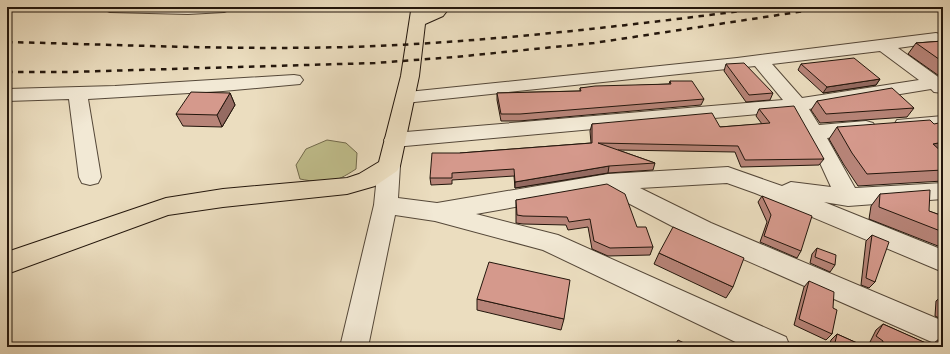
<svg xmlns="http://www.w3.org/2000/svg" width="950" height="354" font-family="'IM FELL English',serif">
  <rect width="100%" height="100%" fill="#ebddbf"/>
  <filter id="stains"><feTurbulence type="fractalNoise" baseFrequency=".005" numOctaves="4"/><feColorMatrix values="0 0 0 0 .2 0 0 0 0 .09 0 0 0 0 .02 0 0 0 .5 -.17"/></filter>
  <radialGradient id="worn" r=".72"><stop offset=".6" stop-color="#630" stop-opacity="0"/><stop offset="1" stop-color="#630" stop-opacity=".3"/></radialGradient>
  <!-- green -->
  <path fill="#c0be8c" stroke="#726a4c" d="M327,140L346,143L357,153L356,169C333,184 327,184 300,179L296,165L306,149Z"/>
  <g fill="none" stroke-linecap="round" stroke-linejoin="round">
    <!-- minor casing -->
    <g stroke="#554839" stroke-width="2">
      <g id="minor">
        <path d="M102,7H232L229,10L224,12L188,14L110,12L105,10Z"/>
        <path d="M936,33L943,35V48L933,43L898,48L941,79L943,81V93L934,92L931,89L809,109L819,125L866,121L873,123L876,128L873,133L827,138L855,188L943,183V199L848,206L824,202L943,250V272L755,193L727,183L640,188L711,223L943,321V347L693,237L605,191L476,214L558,235L786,337L790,347H746L543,250L435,221L395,215L368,347H340L374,205L378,166L381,161L389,158L397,161L400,166L398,198L437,203L608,174L728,167L782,186L791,182L831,187L815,152L791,111L394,147L387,145L384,140L387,135L394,133L783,100L755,66L405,103L398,101L396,97L398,93L737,58ZM880,51L919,80L802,98L772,64Z"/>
        <path d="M294,75L300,76L303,80L300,84L223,91L88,99L101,177L98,183L90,185L82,183L79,177L69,99L7,101V89L115,86Z"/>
        <path d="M943,116V128L904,131L897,130L894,125L897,120Z"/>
      </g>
    </g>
    <!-- highway casing -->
    <g stroke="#23160c" stroke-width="2">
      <path id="highway" d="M413,7H429L427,12L433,10L434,7H450L443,16L425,24L419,76L400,166L397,171L375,186L347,194L223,207L168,215L7,274V252L166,198L223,189L347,178L359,174L379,162L401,76L411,11Z"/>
    </g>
    <!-- minor -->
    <use href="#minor" fill="#f2e9d5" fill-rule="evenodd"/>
    <!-- highway -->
    <use href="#highway" fill="#ebddbf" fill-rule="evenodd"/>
    <!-- rail -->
    <g stroke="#23160c" stroke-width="2.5" stroke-dasharray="5.5 5.5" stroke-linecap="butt">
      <path d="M7,42C130,45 254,51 377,46C509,40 641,24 772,7"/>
      <path d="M7,72H69L375,63L455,57L594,43L831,7"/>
    </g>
  </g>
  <!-- wall -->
  <g fill="#b78478" stroke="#23160c">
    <path d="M943,41V80L942,78L908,54L916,43Z"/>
    <path d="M726,64L773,93L770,100L746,102L724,71Z"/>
    <path d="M801,64L880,79L876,85L823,93L798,70Z"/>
    <path d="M670,81L704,99L701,105L519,121H501L497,100V93L580,91V88L669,84Z"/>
    <path d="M230,93L235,105L222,127L183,126L176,114Z"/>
    <path d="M817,101L914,108L907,117L820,123L811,110Z"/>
    <path d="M759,109L824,159L819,165L741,167L735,152L618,150L655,163L653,170L608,173L515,188L514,176L452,180V184L431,185L430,178L460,153L591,143L590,131L592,124L720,127L762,124L756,116Z"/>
    <path d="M837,127L942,152L943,153V181L858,186L844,165L829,139Z"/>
    <path d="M880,194L943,216V248L869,219L871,206Z"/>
    <path d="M762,196L801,251L797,258L760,242L767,222L758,202Z"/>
    <path d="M516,200L637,227L653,247L650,255L608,256L592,249L588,227L568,230L566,225L523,224L516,223Z"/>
    <path d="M872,235L875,282L869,288L861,285L866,241Z"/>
    <path d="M817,248L835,265L830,272L810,263L812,254Z"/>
    <path d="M659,253L733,287L726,298L654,264Z"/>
    <path d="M809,281L833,308L832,334L826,340L794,325L804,287Z"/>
    <path d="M943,295V320L935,316L936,301Z"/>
    <path d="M477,299L564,319L561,330L477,310Z"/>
    <path d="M883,324L932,346L933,344L940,338L943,347H877L870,342L876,330Z"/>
    <path d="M837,334L866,347H829L831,340Z"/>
  </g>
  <!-- shaded-wall -->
  <g fill="#956b62" stroke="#23160c">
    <path d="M880,79L876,85L823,93L827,87Z"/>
    <path d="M230,93L235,105L222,127L217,115Z"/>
    <path d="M943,142V152L923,156L933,144Z"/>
    <path d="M609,166L608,173L515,188V182Z"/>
  </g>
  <!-- building -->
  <g fill="#d5998c" stroke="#23160c">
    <path d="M943,41V62L916,43Z"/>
    <path d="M854,58L880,79L827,87L801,64Z"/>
    <path d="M744,63L773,93L749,95L726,64Z"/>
    <path d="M670,81H692L704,99L520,114H501L497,93L581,91L580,88L595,86L671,84Z"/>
    <path d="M892,88L914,108L826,114L817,101Z"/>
    <path d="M191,92L230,93L217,115L176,114Z"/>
    <path d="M794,106L824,159L745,160L738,146L598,143L655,163L609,166L515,182L514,169L452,173V178H430L432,153H460L592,143V124L712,113L720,127L770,123L759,109Z"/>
    <path d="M930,120L934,124L943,122V142L933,144L943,153V170L867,174L852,153L837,127Z"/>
    <path d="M607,184L625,194L637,227H646L653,247L610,248L594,241L590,219L569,222L567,217L523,216L517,215L516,200Z"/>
    <path d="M930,190L929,211L943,216V232L879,207L880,194Z"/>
    <path d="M762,196L812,216L801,251L764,236L771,215Z"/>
    <path d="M673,227L744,258L733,287L659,253Z"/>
    <path d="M872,235L889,242L875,282L866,278Z"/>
    <path d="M817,248L836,255L835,265L815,257Z"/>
    <path d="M489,262L570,280L564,319L477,299Z"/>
    <path d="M809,281L834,292L833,308L837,310L832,334L799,319Z"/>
    <path d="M943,296V310H942Z"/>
    <path d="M883,324L935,347H882L883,341L876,336Z"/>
    <path d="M837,334L866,347H834Z"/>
    <path d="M940,338L943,339V347H940Z"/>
    <path d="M678,340L692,347H674Z"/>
  </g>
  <!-- margin -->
  <rect width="950" height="354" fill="none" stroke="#ebddbf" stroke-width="24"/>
  <rect x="8" y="8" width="934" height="338" fill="none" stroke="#23160c" stroke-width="2"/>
  <rect x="12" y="12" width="926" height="330" fill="none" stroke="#23160c"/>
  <rect width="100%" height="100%" filter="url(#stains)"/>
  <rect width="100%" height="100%" fill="url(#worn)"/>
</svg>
